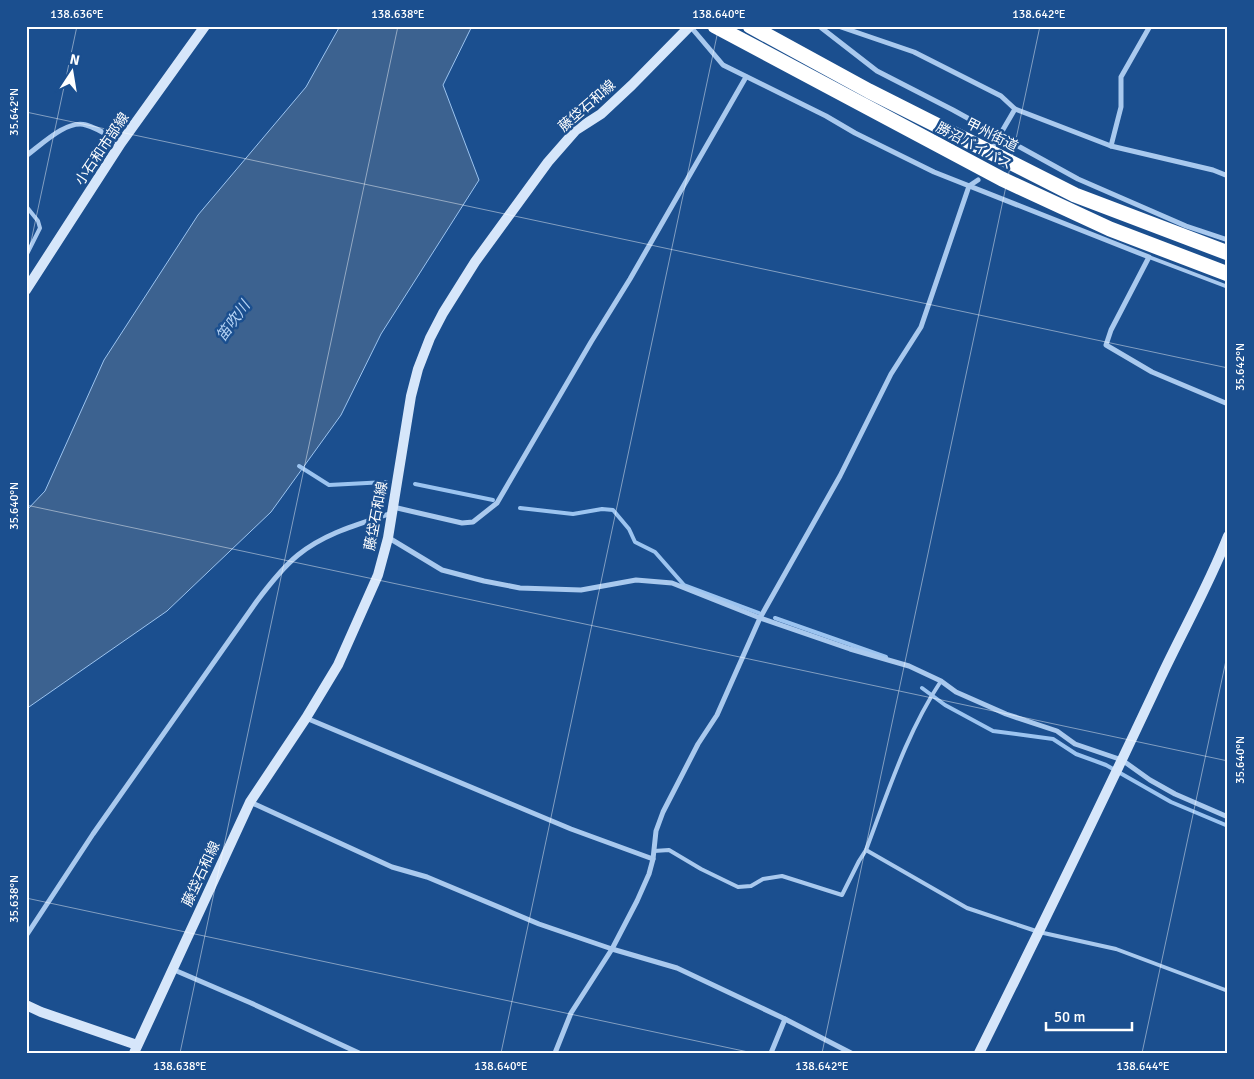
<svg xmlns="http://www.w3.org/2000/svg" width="1254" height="1079" font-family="Signika,'Noto Sans JP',sans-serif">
  <rect width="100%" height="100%" fill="#1b4f8f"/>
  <!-- water -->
  <path fill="#3c6290" stroke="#9cc4f0" d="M340,26H472L443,85L479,180L381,334L341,415L271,512L167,611L26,709V511L45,491L104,360L198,215L306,87Z"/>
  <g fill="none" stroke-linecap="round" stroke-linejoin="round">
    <!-- stream -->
    <g stroke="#9cc4f0" stroke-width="4">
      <path d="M299,466L329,485L386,482"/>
      <path d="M415,484L493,500"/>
      <path d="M520,508L573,514L602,509L613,510L629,529L635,542L655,552L684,585L759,613"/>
      <path d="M775,618L886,657"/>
      <path d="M922,688L945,705L993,731L1053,739L1076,754L1106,765L1171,802L1228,826"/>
    </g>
    <!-- lane -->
    <g stroke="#a9c9ee" stroke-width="4">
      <path d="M26,206L38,221L40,228L26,256"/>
      <path d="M1149,257L1228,287"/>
      <path d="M866,850L967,908L1039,932L1116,949L1228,991"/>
      <path d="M654,851L669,850L701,869L738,887L751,886L763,879L782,876L842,895L859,861L866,850C888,792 907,732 941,681"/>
    </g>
    <!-- street -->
    <g stroke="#a9c9ee" stroke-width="5">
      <path d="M690,26L723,65L826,116L855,133L934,172L1149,257L1111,330L1106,345L1152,372L1228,404"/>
      <path d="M819,26L877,71L953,110L1078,179L1186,226L1228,240"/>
      <path d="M838,26L914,52L1001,96L1015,109L1111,146L1213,170L1228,176"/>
      <path d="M994,145L1015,109"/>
      <path d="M1111,146L1121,107V77L1150,26"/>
      <path d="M26,156C41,145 67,119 86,125C98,128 110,137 121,143"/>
      <path d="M393,507L462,523L473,522L497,503L591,342L630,279L746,77"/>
      <path d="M389,538L442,570L484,581L520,588L581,590L636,580L672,583L760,618L850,649L909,666L941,681L956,692L1006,714L1057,731L1075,744L1122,760L1150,780L1175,794L1228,817"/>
      <path d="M306,718L571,829L653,859"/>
      <path d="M250,802L392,867L427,877L539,924L612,949L677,968L785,1019L851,1053"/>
      <path d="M26,936L93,834L257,601C269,585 282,568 298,555C325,533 359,524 392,513"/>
      <path d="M172,969L251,1003L359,1053"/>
      <path d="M555,1053L571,1013L612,949L637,901L649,874L653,859L656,831L663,812L698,744L717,715L760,618L840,476L891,374L921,327L969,186L978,180"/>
      <path d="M771,1053L785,1019"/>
    </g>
    <!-- secondary -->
    <g stroke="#d6e6fa" stroke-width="10">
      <path d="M26,290L121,143L205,26"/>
      <path d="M26,1005L41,1012L137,1045"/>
      <path d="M134,1053L250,802L306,718L338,665L378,575L388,538L411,396L418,369L430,338L443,313L475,262L548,162L576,130L601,114L632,85L690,26"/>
      <path d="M979,1053C1041,928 1102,803 1161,677C1183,630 1209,585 1228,536"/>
    </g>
    <!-- highway -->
    <g stroke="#fff" stroke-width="15">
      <path d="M715,26L1002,179L1110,229L1228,274"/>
      <path d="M750,26L869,91L1075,195L1228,253"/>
    </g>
  </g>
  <!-- ticks -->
  <path fill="none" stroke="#fff" stroke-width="1" stroke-opacity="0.45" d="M26,112L1228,368M26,265L77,26M26,505L1228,761M26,898L753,1053M180,1053L398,26M501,1053L719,26M822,1053L1040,26M1142,1053L1228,651"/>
  <g text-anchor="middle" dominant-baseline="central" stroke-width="5" stroke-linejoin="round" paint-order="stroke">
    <!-- street labels -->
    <g font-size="14" fill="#fff" stroke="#1b4f8f">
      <text transform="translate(587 106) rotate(-41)">藤垈石和線</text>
      <text transform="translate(992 135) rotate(27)">甲州街道</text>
      <text transform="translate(974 146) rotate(28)">勝沼バイパス</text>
      <text transform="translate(102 149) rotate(-56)">小石和市部線</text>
      <text transform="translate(376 516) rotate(-79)">藤垈石和線</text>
      <text transform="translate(201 874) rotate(-65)">藤垈石和線</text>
    </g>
    <!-- water labels -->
    <g font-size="15" font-style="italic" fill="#b5d3f5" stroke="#1b4f8f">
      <text transform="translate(233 321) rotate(-54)">笛吹川</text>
    </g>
  </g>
  <!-- border -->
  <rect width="1254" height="1079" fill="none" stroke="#1b4f8f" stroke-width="55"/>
  <!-- north arrow -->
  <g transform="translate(72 72) rotate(12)" stroke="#1b4f8f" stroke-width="4" paint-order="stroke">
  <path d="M0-4L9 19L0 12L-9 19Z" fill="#ffffff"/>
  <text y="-8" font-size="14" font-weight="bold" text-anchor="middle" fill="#ffffff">N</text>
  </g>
  <!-- scale -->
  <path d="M1046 1022v8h86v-8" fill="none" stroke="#ffffff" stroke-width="2.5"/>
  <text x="1054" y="1022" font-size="15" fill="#ffffff" stroke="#1b4f8f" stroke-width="4" paint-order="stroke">50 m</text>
  <rect x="28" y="28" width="1198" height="1024" fill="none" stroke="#fff" stroke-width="2"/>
  <g font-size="12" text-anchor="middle" fill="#fff">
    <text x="77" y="18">138.636°E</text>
    <text x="398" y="18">138.638°E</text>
    <text x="719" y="18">138.640°E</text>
    <text x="1039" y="18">138.642°E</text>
    <text transform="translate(14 112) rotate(-90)" y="4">35.642°N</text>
    <text transform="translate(1240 367) rotate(-90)" y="4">35.642°N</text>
    <text transform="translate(14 506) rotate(-90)" y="4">35.640°N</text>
    <text transform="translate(1240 760) rotate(-90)" y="4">35.640°N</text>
    <text transform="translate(14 899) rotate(-90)" y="4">35.638°N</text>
    <text x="180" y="1070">138.638°E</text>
    <text x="501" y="1070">138.640°E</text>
    <text x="822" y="1070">138.642°E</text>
    <text x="1143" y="1070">138.644°E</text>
  </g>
</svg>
